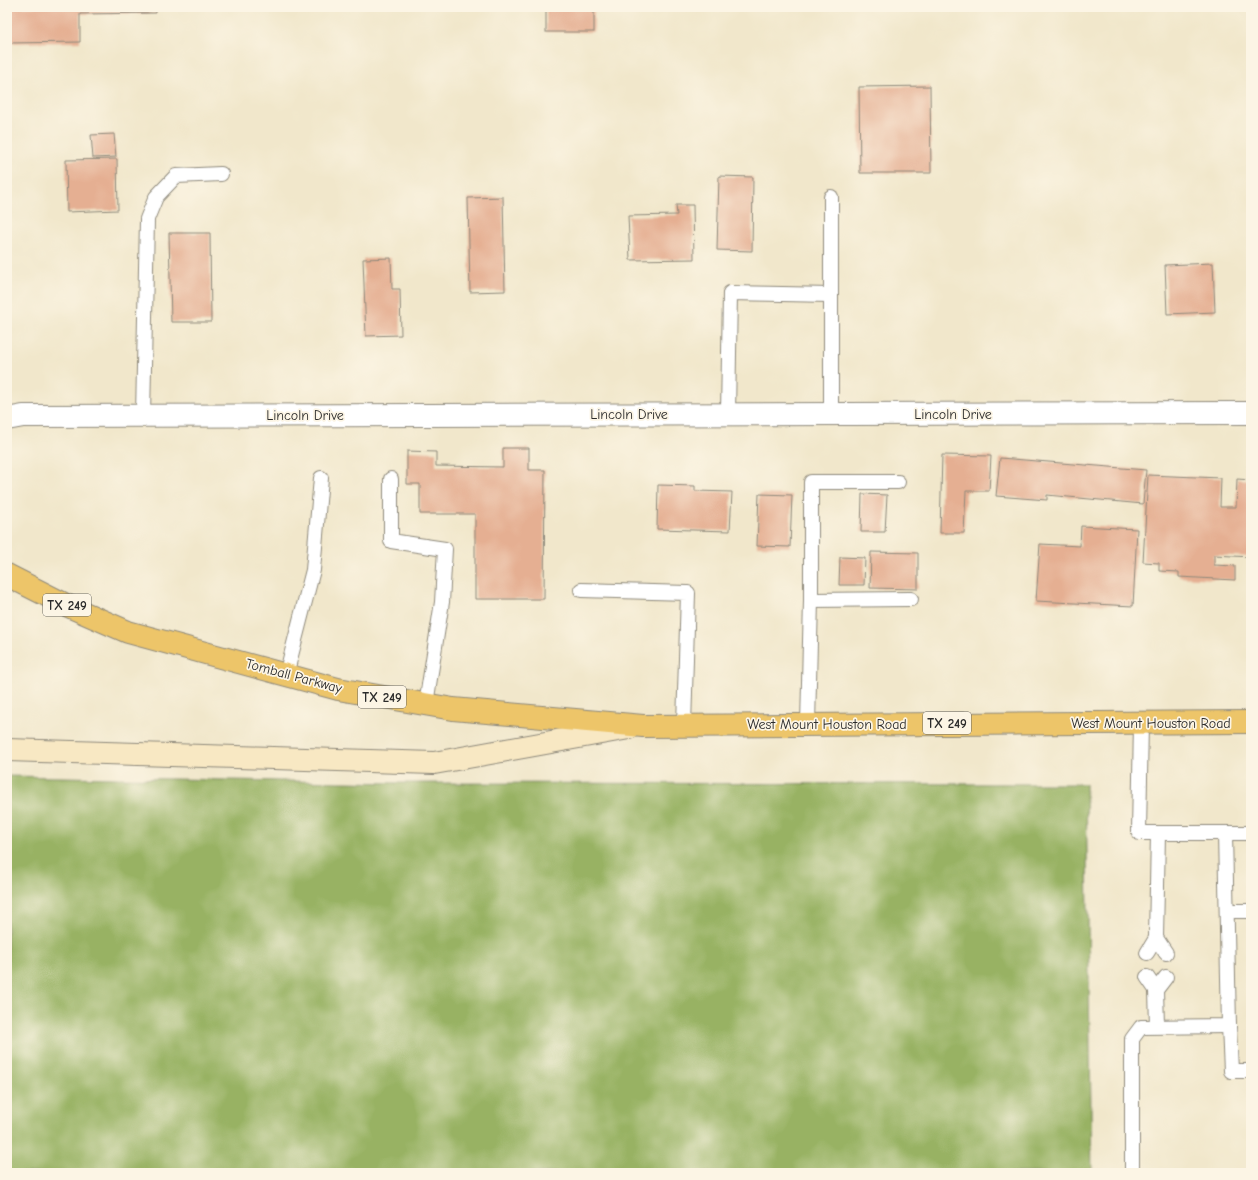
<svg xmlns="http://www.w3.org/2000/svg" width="1258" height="1180" font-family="'Comic Neue',sans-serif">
  <rect width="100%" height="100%" fill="#fcf5e5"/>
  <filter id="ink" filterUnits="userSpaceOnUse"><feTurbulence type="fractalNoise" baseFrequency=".025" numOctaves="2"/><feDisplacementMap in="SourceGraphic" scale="8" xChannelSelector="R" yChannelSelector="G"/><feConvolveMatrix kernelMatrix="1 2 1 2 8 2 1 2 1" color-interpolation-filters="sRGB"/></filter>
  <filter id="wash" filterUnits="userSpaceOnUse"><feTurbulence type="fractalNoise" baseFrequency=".012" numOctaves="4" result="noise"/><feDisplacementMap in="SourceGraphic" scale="16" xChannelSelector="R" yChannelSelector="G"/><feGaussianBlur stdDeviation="0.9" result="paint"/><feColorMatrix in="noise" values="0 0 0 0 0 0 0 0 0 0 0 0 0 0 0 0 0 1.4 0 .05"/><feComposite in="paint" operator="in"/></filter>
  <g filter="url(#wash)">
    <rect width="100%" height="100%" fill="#f1e7cb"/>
    <!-- forest -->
    <path fill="#98b264" stroke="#626e48" d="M7,776L400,783L1086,784L1092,1173H7Z"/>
    <g id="blocks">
      <!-- building -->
      <g fill="#e5af92">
        <path d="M7,7H156V13L80,14V42L7,43Z"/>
        <rect x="546" y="7" width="48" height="25"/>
        <path d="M930,86L931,173H860L859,87Z"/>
        <path d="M114,134L116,157L93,158L91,135Z"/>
        <path d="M117,159L118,210L67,212L66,160Z"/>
        <path d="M719,176L753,177L752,251L717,250Z"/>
        <path d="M503,197L505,291L470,292L468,198Z"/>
        <path d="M676,205H693L694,259L630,260L628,216L677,215Z"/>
        <path d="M169,233H210L211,322H171Z"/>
        <path d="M391,258L392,289H400L401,335L366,336L363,259Z"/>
        <path d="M1213,263L1215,312L1167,314L1165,265Z"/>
        <path d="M503,448H529V470H545L544,599H475V514H420V484H407V451L436,452V466L503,467Z"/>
        <path d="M942,455L991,456L989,491H966L964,533H940Z"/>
        <path d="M1000,458L1146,470L1143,504L1047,495V500L996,496Z"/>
        <path d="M1148,475L1221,478L1220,507H1236L1237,479L1251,480V557L1214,555V565L1235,566V580L1179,577V572L1159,571V563L1143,562Z"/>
        <path d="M658,485L695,486V491L732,492L730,531L657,529Z"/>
        <path d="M759,494L792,495L790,547L757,546Z"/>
        <path d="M862,494L887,495L885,532H861Z"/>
        <path d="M1081,526L1137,529L1133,606L1036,601L1040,544L1080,546Z"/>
        <path d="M871,552L918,553V589L870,588Z"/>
        <path d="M840,557L865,558L864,585H839Z"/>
      </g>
    </g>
  </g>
  <g filter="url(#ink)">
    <use href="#blocks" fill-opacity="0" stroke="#8e897b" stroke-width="1"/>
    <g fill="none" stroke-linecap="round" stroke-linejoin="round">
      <!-- service casing -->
      <g stroke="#8e897b" stroke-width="16">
        <g id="service">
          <path d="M831,197V414"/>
          <path d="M728,414L730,293L831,295"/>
          <path d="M143,416L147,219L156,197L176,176L221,174"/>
          <path d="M391,479V541L445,549L442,602L426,704"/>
          <path d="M581,590L688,593L684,725"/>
          <path d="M811,600L911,599"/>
          <path d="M286,675L313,570L321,478"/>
          <path d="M1141,723L1139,833H1251"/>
          <path d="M808,724L811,600V482H898"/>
          <path d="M1227,911H1251"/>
          <path d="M1156,938L1166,953"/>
          <path d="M1147,953L1156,938L1158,833"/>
          <path d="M1147,977L1156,990L1157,1026"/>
          <path d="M1156,990L1166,977"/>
          <path d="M1229,1026L1231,1071H1251"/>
          <path d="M1132,1173V1039L1141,1027L1229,1026L1225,833"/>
        </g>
      </g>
      <!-- minor casing -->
      <g stroke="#8e897b" stroke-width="24">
        <path id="minor" d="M7,419L23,416L1251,413"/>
      </g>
      <!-- secondary casing -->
      <g stroke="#8e897b" stroke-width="24">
        <path id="secondary" d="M7,750L434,763L629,728"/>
      </g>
      <!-- primary casing -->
      <g stroke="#8e897b" stroke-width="24">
        <path id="primary" d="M7,575L66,605L128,632L338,689L453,709L643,726L1251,722"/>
      </g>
      <!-- service -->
      <use href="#service" stroke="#fff" stroke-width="14"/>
      <!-- minor -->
      <use href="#minor" stroke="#fff" stroke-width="22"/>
      <!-- secondary -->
      <use href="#secondary" stroke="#f8e8c3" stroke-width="22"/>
      <!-- primary -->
      <use href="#primary" stroke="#edc569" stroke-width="22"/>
    </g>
  </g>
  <g text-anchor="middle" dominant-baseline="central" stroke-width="3.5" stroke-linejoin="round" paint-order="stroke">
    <!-- shield labels -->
    <g fill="#fcf5e5" stroke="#6a6863" stroke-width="1">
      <rect x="43" y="594" width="48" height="22" rx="3"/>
      <rect x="358" y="686" width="48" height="22" rx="3"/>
      <rect x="923" y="712" width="48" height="22" rx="3"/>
    </g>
    <g font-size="13" font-weight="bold" fill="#2b2b2b">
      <text x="67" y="605">TX 249</text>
      <text x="382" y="697">TX 249</text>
      <text x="947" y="723">TX 249</text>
    </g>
    <!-- street labels -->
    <g font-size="14" fill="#2b2b2b" stroke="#fcf5e5">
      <text x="629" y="414">Lincoln Drive</text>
      <text x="953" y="414">Lincoln Drive</text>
      <text x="305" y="415">Lincoln Drive</text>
      <text transform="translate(294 676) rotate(15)">Tomball Parkway</text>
      <text x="1151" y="723">West Mount Houston Road</text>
      <text x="827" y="724">West Mount Houston Road</text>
    </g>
  </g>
  <!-- margin -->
  <rect width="1258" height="1180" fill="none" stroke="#fcf5e5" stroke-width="24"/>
</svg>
